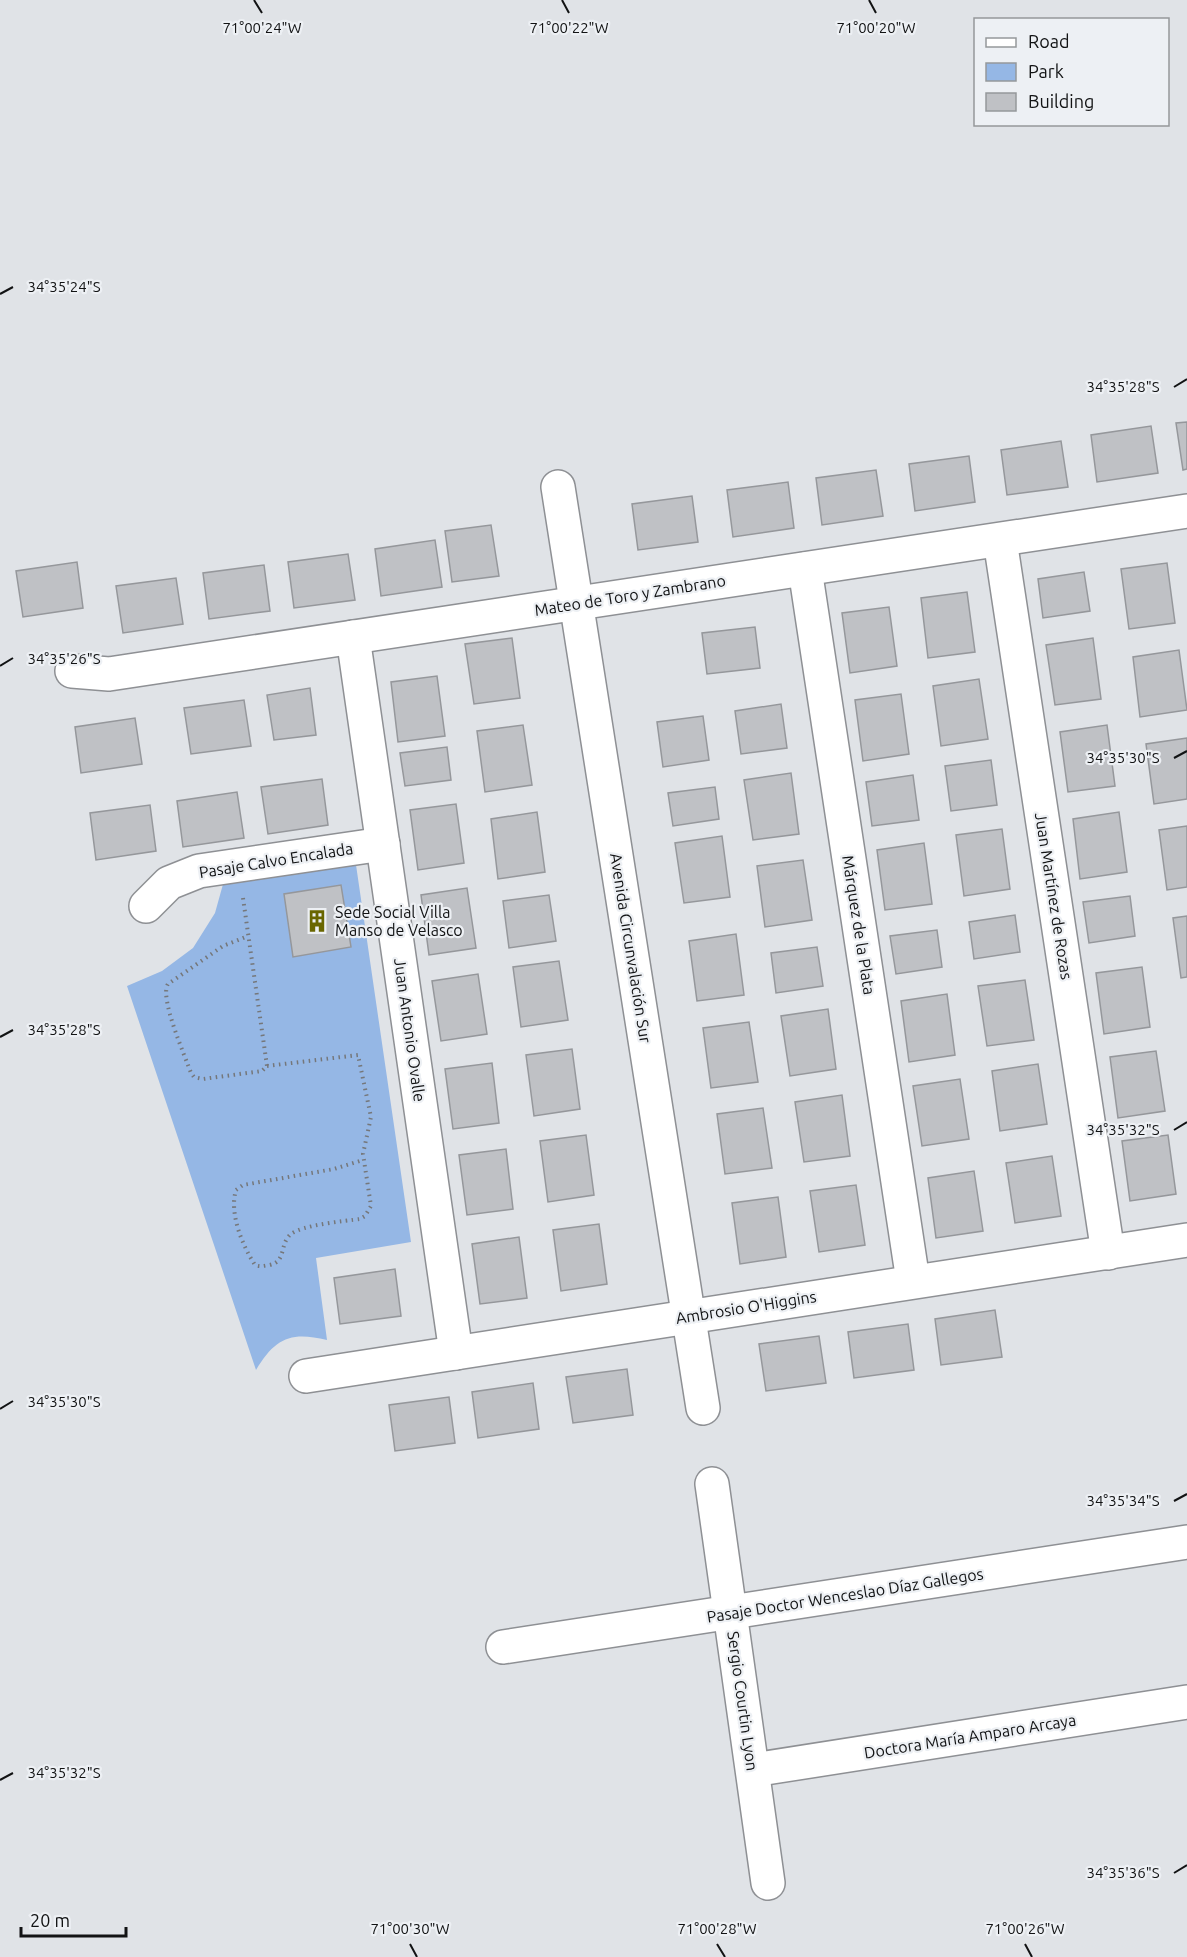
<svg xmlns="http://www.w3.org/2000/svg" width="1187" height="1957" font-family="Ubuntu,sans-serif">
  <rect width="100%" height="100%" fill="#e0e3e7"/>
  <!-- green -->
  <path fill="#95b7e5" d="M355,858L411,1242L316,1258L327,1340C291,1331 275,1338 256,1370L127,986L162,971L193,948L215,913L225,877Z"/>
  <!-- building -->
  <g fill="#bfc1c5" stroke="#95979b" stroke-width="1.5">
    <path d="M1187,422V469L1183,470L1176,423Z"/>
    <path d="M1151,426L1158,473L1097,482L1091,435Z"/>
    <path d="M1061,441L1068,487L1007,495L1001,450Z"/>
    <path d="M969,456L975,502L915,511L909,464Z"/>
    <path d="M876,470L883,516L822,525L816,478Z"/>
    <path d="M788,482L794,528L733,537L727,490Z"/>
    <path d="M692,496L698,542L638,550L632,504Z"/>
    <path d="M491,525L499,576L452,582L445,531Z"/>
    <path d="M435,540L442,587L381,596L375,549Z"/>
    <path d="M348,554L355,600L294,608L288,562Z"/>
    <path d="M77,562L83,608L23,617L16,571Z"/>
    <path d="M1167,563L1175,623L1129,629L1121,569Z"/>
    <path d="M264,565L270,611L209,619L203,573Z"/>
    <path d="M1084,572L1090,611L1043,618L1038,579Z"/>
    <path d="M176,578L183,624L123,633L116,586Z"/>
    <path d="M967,592L975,652L928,658L921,598Z"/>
    <path d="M889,607L897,666L850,673L842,613Z"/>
    <path d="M755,627L760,668L707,674L702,633Z"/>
    <path d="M512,638L520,698L474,704L465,644Z"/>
    <path d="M1093,638L1101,699L1055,705L1046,645Z"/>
    <path d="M1179,650L1187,710L1140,717L1133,657Z"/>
    <path d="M437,676L445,736L398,742L391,682Z"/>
    <path d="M979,679L988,739L941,746L933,686Z"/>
    <path d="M310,688L316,735L274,740L267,695Z"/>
    <path d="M901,694L909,754L863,761L855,700Z"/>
    <path d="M244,700L251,746L191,754L184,708Z"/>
    <path d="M781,704L787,748L741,754L735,711Z"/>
    <path d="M703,716L709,760L663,767L657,722Z"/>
    <path d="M135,718L142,764L81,773L75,727Z"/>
    <path d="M523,725L532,785L485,792L477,731Z"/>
    <path d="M1107,725L1115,786L1068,792L1060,732Z"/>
    <path d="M1187,738V799L1154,804L1146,744Z"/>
    <path d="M447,747L451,780L405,786L400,753Z"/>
    <path d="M991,760L997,805L951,811L945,766Z"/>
    <path d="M791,773L799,834L753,840L744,780Z"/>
    <path d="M913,775L919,820L872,826L866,782Z"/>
    <path d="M322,779L328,825L268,834L261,787Z"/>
    <path d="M715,787L719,819L673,826L668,793Z"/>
    <path d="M237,792L244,838L183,847L177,801Z"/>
    <path d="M456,804L464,863L418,870L410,810Z"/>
    <path d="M150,805L156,851L96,860L90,813Z"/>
    <path d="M537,812L545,872L498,879L491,819Z"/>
    <path d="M1119,812L1127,872L1080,879L1073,819Z"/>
    <path d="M1187,826V887L1167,890L1159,830Z"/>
    <path d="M1002,829L1010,889L964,896L956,835Z"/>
    <path d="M722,836L730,897L684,903L675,843Z"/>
    <path d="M924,843L932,904L885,910L877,850Z"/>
    <path d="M803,860L812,920L765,927L757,866Z"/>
    <path d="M341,885L351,947L293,957L284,894Z"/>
    <path d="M467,888L476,948L429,955L421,895Z"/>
    <path d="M549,895L556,941L509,948L503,901Z"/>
    <path d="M1130,896L1135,936L1089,943L1083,902Z"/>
    <path d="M1015,915L1020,952L974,959L969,922Z"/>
    <path d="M1187,916V977L1181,978L1173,918Z"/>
    <path d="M937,930L942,967L896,974L890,936Z"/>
    <path d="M736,934L744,995L697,1001L689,941Z"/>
    <path d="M817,947L823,986L776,993L771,953Z"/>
    <path d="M559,961L568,1020L521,1027L513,967Z"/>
    <path d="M1142,967L1150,1027L1104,1034L1096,973Z"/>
    <path d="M478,974L487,1034L441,1041L432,981Z"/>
    <path d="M1025,980L1034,1040L987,1046L978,986Z"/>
    <path d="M947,994L955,1055L909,1062L901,1001Z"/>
    <path d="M828,1009L836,1069L790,1076L781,1016Z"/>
    <path d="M749,1022L758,1082L711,1088L703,1028Z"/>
    <path d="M572,1049L580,1109L534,1116L526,1055Z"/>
    <path d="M1156,1051L1165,1111L1118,1118L1110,1057Z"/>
    <path d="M492,1063L499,1123L453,1129L445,1069Z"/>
    <path d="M1038,1064L1047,1124L1000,1131L992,1071Z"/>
    <path d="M960,1079L969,1139L922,1146L913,1086Z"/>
    <path d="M842,1095L850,1156L804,1162L795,1102Z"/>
    <path d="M763,1108L772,1168L725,1174L717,1114Z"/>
    <path d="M586,1135L594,1195L548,1202L540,1141Z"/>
    <path d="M1168,1135L1176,1194L1130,1201L1122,1141Z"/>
    <path d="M506,1149L513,1209L467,1215L459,1155Z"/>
    <path d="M1052,1156L1061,1216L1015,1223L1006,1163Z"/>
    <path d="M974,1171L983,1231L936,1238L928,1178Z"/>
    <path d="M856,1185L865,1245L819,1252L810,1191Z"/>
    <path d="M778,1197L786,1257L740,1264L732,1203Z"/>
    <path d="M599,1224L607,1284L561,1291L553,1230Z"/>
    <path d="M519,1237L527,1298L480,1304L472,1244Z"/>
    <path d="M395,1269L401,1316L340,1324L334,1278Z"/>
    <path d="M995,1310L1002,1357L941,1365L935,1319Z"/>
    <path d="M908,1324L914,1370L854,1378L848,1332Z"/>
    <path d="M819,1336L826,1383L766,1391L759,1344Z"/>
    <path d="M627,1369L633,1415L573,1423L566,1377Z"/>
    <path d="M533,1383L539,1429L478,1438L472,1392Z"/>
    <path d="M449,1397L455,1443L395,1451L389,1405Z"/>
  </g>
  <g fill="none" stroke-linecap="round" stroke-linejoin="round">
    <!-- minor casing -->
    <g stroke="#8e9094" stroke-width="36">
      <g id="minor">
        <path d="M558,487L703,1408"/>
        <path d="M1000,540L1108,1253"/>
        <path d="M805,569L913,1281"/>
        <path d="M353,637L456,1353"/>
        <path d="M72,671L109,674L1187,511"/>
        <path d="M146,906L169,883L199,871L383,844"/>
        <path d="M306,1376L1187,1240"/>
        <path d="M712,1484L768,1883"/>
        <path d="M503,1647L1187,1542"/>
        <path d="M753,1770L1187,1702"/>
      </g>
    </g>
    <!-- path -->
    <g stroke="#75777a" stroke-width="4" stroke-dasharray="1.5 4.5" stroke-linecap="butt">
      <path d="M243,898L267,1066L262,1071L203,1079L194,1077L191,1073C185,1056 159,997 168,984L223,946L248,936"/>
      <path d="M267,1066L358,1055L371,1117L363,1154L371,1206L365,1216L360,1219C345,1221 302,1225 291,1234C279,1244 287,1262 269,1265C263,1266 260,1267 255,1265C242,1245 229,1213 236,1190L243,1185L334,1169L363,1160"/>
    </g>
    <!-- minor -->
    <use href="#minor" stroke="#fff" stroke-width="33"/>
  </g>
  <!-- ticks -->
  <path fill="none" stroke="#121314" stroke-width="2" d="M254,0L262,13M562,0L569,13M869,0L876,13M0,294L13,287M1174,387L1187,379M0,666L13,658M1174,758L1187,751M0,1037L13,1030M1174,1130L1187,1122M0,1409L13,1401M1174,1501L1187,1494M0,1780L13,1773M1174,1873L1187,1865M410,1944L417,1957M717,1944L725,1957M1025,1944L1032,1957"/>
  <!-- icons -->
  <defs>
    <g id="building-bare" transform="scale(1.8)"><path d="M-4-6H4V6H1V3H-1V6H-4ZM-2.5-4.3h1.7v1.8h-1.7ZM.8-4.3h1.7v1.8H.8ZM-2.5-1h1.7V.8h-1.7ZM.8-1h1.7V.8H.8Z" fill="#696600" stroke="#edf0f4" stroke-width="2.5" paint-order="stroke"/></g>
  </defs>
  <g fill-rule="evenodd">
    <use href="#building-bare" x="317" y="921"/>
  </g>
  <g text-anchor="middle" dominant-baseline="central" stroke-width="4.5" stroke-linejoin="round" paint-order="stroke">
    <!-- street labels -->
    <g font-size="16" fill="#121314" stroke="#edf0f4">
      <text transform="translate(630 595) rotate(-9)">Mateo de Toro y Zambrano</text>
      <text transform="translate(276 860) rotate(-9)">Pasaje Calvo Encalada</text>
      <text transform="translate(1054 896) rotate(81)">Juan Martínez de Rozas</text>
      <text transform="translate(859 925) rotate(81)">Márquez de la Plata</text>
      <text transform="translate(631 948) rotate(81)">Avenida Circunvalación Sur</text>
      <text transform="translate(410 1030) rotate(82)">Juan Antonio Ovalle</text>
      <text transform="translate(746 1307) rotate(-9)">Ambrosio O'Higgins</text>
      <text transform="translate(845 1595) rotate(-9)">Pasaje Doctor Wenceslao Díaz Gallegos</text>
      <text transform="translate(743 1701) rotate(82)">Sergio Courtin Lyon</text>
      <text transform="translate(970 1736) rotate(-9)">Doctora María Amparo Arcaya</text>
    </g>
    <!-- poi labels -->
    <g font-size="16" fill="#121314" stroke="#edf0f4" text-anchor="start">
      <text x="335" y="912">Sede Social Villa<tspan x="335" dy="18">Manso de Velasco</tspan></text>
    </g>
  </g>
  <g font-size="15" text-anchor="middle" fill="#121314" stroke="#edf0f4" stroke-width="4.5" stroke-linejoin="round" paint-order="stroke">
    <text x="262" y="33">71°00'24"W</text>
    <text x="569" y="33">71°00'22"W</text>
    <text x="876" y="33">71°00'20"W</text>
    <text x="64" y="292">34°35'24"S</text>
    <text x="1123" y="392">34°35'28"S</text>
    <text x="64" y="664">34°35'26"S</text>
    <text x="1123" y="763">34°35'30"S</text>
    <text x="64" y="1035">34°35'28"S</text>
    <text x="1123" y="1135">34°35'32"S</text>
    <text x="64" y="1407">34°35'30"S</text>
    <text x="1123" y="1506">34°35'34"S</text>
    <text x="64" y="1778">34°35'32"S</text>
    <text x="1123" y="1878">34°35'36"S</text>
    <text x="410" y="1934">71°00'30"W</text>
    <text x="717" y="1934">71°00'28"W</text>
    <text x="1025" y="1934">71°00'26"W</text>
  </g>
  <!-- legend -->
  <rect x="974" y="18" width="195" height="108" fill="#edf0f4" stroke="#95989a" stroke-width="1.5"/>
  <rect x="986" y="38" width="30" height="9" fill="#ffffff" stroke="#95989a" stroke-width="1.5"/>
  <text x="1028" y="48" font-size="18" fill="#121314">Road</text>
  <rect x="986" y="63" width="30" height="18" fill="#95b7e5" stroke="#95989a" stroke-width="1.5"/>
  <text x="1028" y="78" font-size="18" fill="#121314">Park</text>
  <rect x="986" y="93" width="30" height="18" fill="#bfc1c5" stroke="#95989a" stroke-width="1.5"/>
  <text x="1028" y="108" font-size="18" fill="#121314">Building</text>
  <!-- scale -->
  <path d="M21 1927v9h105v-9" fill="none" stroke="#121314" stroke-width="3"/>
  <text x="30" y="1927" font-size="18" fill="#121314" stroke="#edf0f4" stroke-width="4.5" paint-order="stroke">20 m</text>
</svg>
